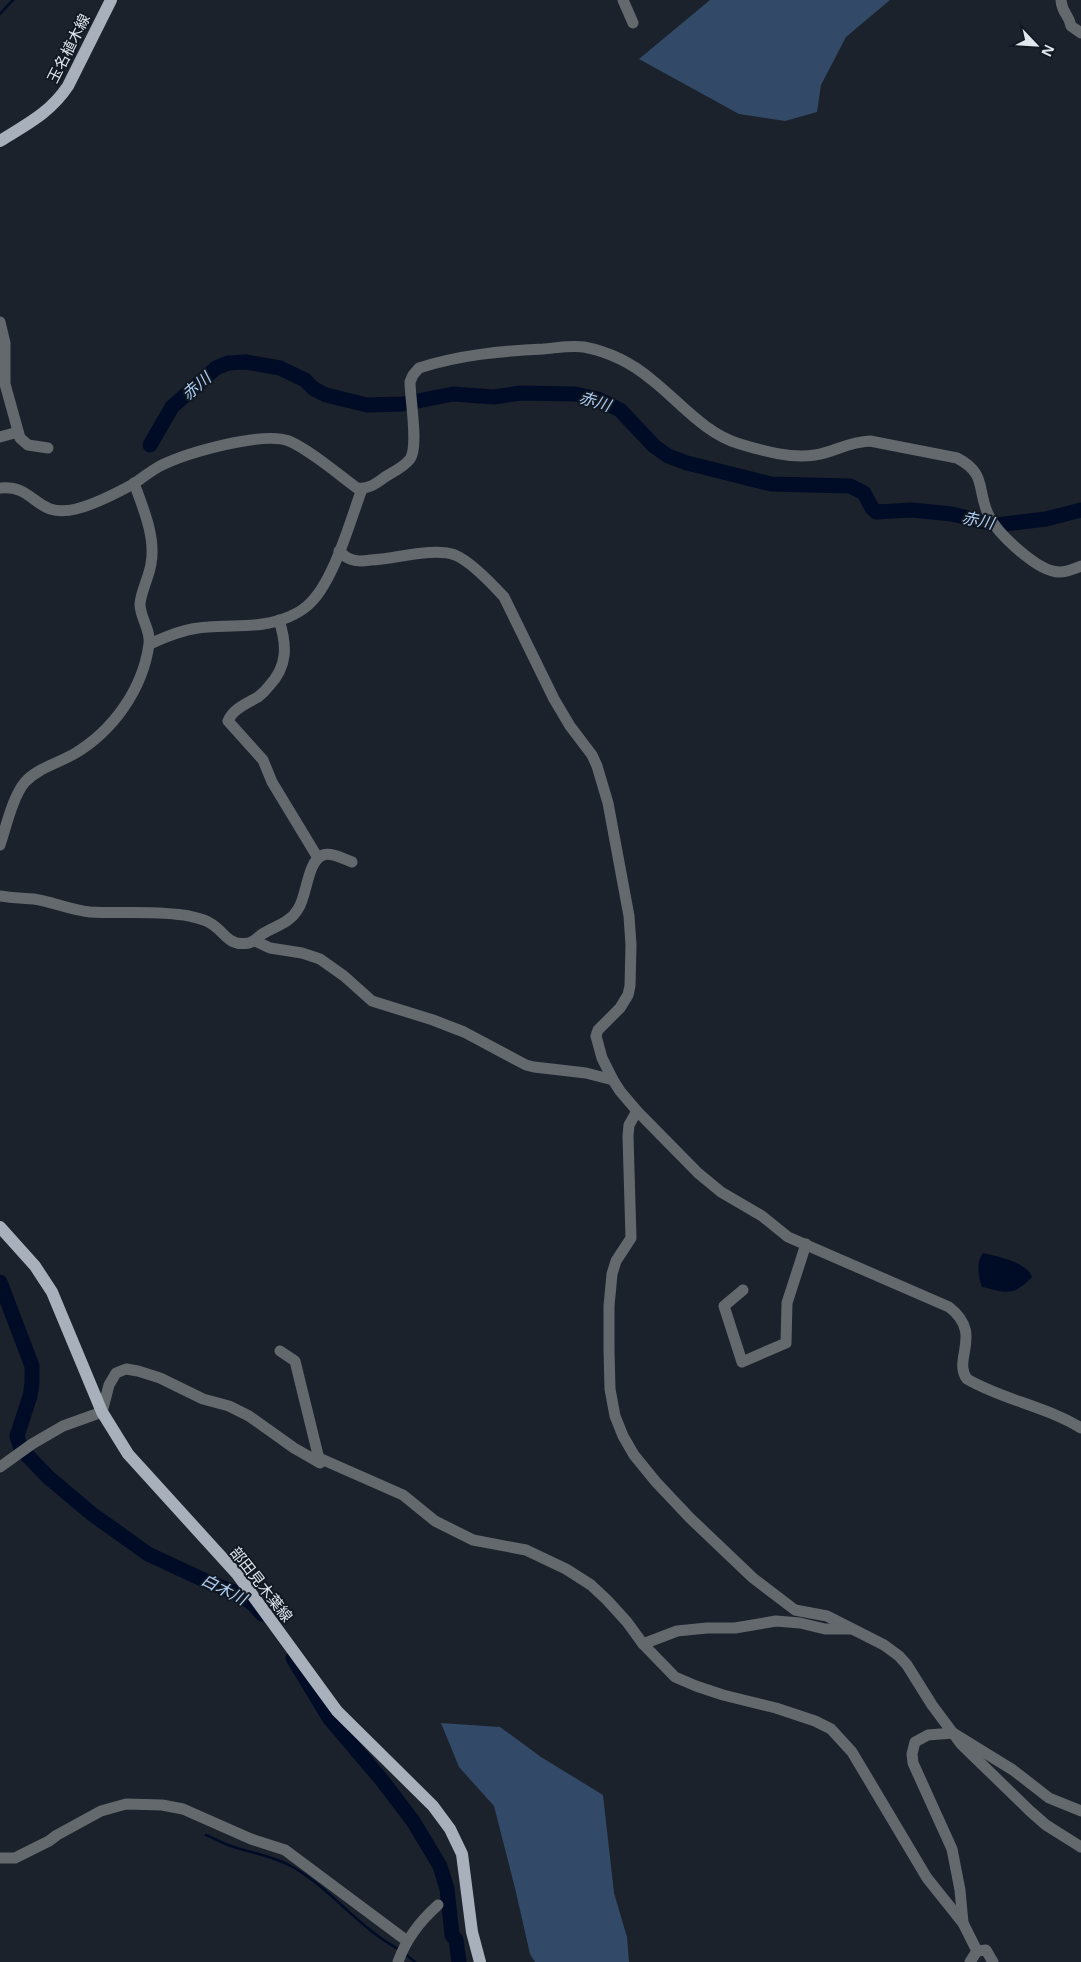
<svg xmlns="http://www.w3.org/2000/svg" width="1081" height="1962" font-family="'Open Sans','Noto Sans JP',sans-serif">
  <rect width="100%" height="100%" fill="#1b222c"/>
  <!-- green -->
  <g fill="#324a67">
    <path d="M710,0H890L846,37L821,85L817,112L785,121L739,114L639,59Z"/>
    <path d="M441,1723L500,1727L541,1757L603,1795L614,1893L627,1937L629,1962H535L530,1954L515,1888L494,1806L459,1767Z"/>
  </g>
  <!-- water -->
  <path fill="#000c26" d="M983,1253C997,1256 1028,1263 1032,1277C1012,1298 1006,1292 982,1287C978,1277 976,1261 983,1253Z"/>
  <g fill="none" stroke-linecap="round" stroke-linejoin="round">
    <!-- stream -->
    <g stroke="#000c26" stroke-width="2.5">
      <path d="M0,14L13,0"/>
      <path d="M206,1835C214,1838 222,1843 231,1846C252,1853 273,1856 293,1867C332,1890 360,1929 400,1950"/>
      <path d="M404,1953L415,1962"/>
    </g>
    <!-- river -->
    <g stroke="#000c26" stroke-width="15">
      <path d="M150,445L172,407L216,368L228,363L246,362L280,368L305,380L314,389L326,395L367,405L403,404L453,394L494,397L521,393L575,394L598,399L620,410L654,446L668,456L687,463L771,484L850,486L864,493L872,508L876,512L912,510L952,514L996,525L1046,519L1081,510"/>
      <path d="M0,1282L32,1366V1383L30,1396L17,1436L21,1449L48,1477L92,1514L148,1554L206,1581L242,1595L255,1606L262,1614"/>
      <path d="M293,1658L330,1719L381,1779L413,1821L440,1866L447,1889L452,1935L456,1940L459,1962"/>
    </g>
    <!-- minor -->
    <g stroke="#64696e" stroke-width="11">
      <path d="M623,0L633,23"/>
      <path d="M1061,0C1062,14 1069,14 1071,26L1081,33"/>
      <path d="M0,322L5,343V384L20,438L28,445L48,448"/>
      <path d="M0,437L18,432"/>
      <path d="M0,488C36,484 34,519 76,509C96,504 117,493 135,483C143,477 151,471 160,466C186,453 262,431 289,441C310,450 338,474 357,488C368,490 377,483 385,477C393,472 404,467 410,459C419,447 410,399 410,382L413,375L419,368C459,355 501,351 543,349C556,348 571,345 584,347C610,352 632,363 652,380C680,402 705,434 740,444C763,451 792,459 815,455C835,452 847,442 870,441L957,458C988,474 976,490 989,516C998,534 1038,572 1059,572C1066,572 1074,569 1081,566"/>
      <path d="M339,551C342,553 345,557 348,558C355,562 363,561 371,560C395,559 433,547 455,555C470,561 493,585 504,597L554,699L570,726L592,755L597,766L608,803L629,916L631,945L630,986L628,995L620,1008L598,1030L596,1036L602,1058L613,1080"/>
      <path d="M279,620C287,645 288,666 269,686C266,690 262,694 258,697C246,704 233,709 228,721L263,760L272,782L318,858"/>
      <path d="M150,644C169,635 187,628 208,627C228,625 250,627 269,623C281,621 298,614 307,606C333,585 350,521 362,489"/>
      <path d="M0,845C6,827 13,796 25,782C38,768 58,763 74,754C113,731 143,689 149,644C151,630 140,618 140,604C141,591 149,577 151,564C156,537 143,508 134,483"/>
      <path d="M0,896C11,898 23,898 34,899C53,902 70,910 90,912C123,914 156,910 189,916C196,918 204,919 210,923C225,931 227,947 249,943C256,941 258,936 264,933C276,926 291,922 298,909C307,897 307,861 323,855C331,852 344,859 352,862"/>
      <path d="M255,941L270,948L302,953L320,959L344,976L372,1001L433,1020L464,1032L526,1065L534,1067L586,1073L613,1080L620,1091L637,1111L698,1173L721,1192L762,1216L788,1237L949,1307C984,1334 952,1359 967,1379C1003,1400 1045,1406 1081,1428"/>
      <path d="M637,1111L629,1125L628,1136L631,1238L616,1261L612,1274L609,1306V1349L610,1389L615,1416L623,1436L634,1455L656,1482L690,1518L753,1578L795,1610L827,1616L884,1645L899,1656L907,1665L932,1705L961,1744L1030,1811L1046,1825L1081,1847"/>
      <path d="M743,1290L724,1306L742,1362L786,1343L787,1303L806,1244"/>
      <path d="M319,1458L403,1495L435,1521L473,1540L526,1550L566,1569L591,1585L607,1600L627,1622L643,1644L675,1677L696,1686L723,1695L776,1708L815,1721L831,1729L852,1752L927,1878L963,1923L977,1951"/>
      <path d="M0,1467L32,1444L63,1426L102,1412L109,1385L116,1373L126,1369L138,1371L160,1378L203,1399L229,1406L249,1416L294,1448L320,1463L295,1361L280,1351"/>
      <path d="M643,1644L677,1631L707,1628H735L776,1621L800,1623L825,1629H850"/>
      <path d="M0,1858H15L49,1841L57,1835L101,1811L126,1804L162,1805L183,1809L251,1839L285,1850L407,1941"/>
      <path d="M963,1923L960,1890L952,1849L913,1763L912,1754L915,1742L928,1735L953,1733L1013,1770L1049,1798L1081,1811"/>
      <path d="M398,1962C406,1939 420,1921 438,1905"/>
      <path d="M970,1962L977,1951L986,1950L993,1962"/>
    </g>
    <!-- major -->
    <g stroke="#a8b0bb" stroke-width="12">
      <path d="M0,141C27,124 50,113 68,86L111,0"/>
      <path d="M0,1227L35,1266L52,1292L102,1412L128,1454L237,1574L337,1711L433,1806L450,1829L462,1854L472,1932L480,1962"/>
    </g>
  </g>
  <g text-anchor="middle" dominant-baseline="central" stroke-width="4" stroke-linejoin="round" paint-order="stroke">
    <!-- street labels -->
    <g font-size="15" fill="#e1e7ed" stroke="#121922">
      <text transform="translate(68 48) rotate(-63)">玉名植木線</text>
      <text transform="translate(262 1584) rotate(52)">部田見木葉線</text>
    </g>
    <!-- water labels -->
    <g font-size="16" font-style="italic" fill="#afcff5" stroke="#121922">
      <text transform="translate(196 386) rotate(-41)">赤川</text>
      <text transform="translate(595 401) rotate(17)">赤川</text>
      <text transform="translate(978 520) rotate(12)">赤川</text>
      <text transform="translate(224 1589) rotate(27)">白木川</text>
    </g>
  </g>
  <!-- north arrow -->
  <g transform="translate(1036 45) rotate(115)" stroke="#121922" stroke-width="4" paint-order="stroke">
  <path d="M0-4L9 19L0 12L-9 19Z" fill="#e1e7ed"/>
  <text y="-8" font-size="14" font-weight="bold" text-anchor="middle" fill="#e1e7ed">N</text>
  </g>
</svg>
